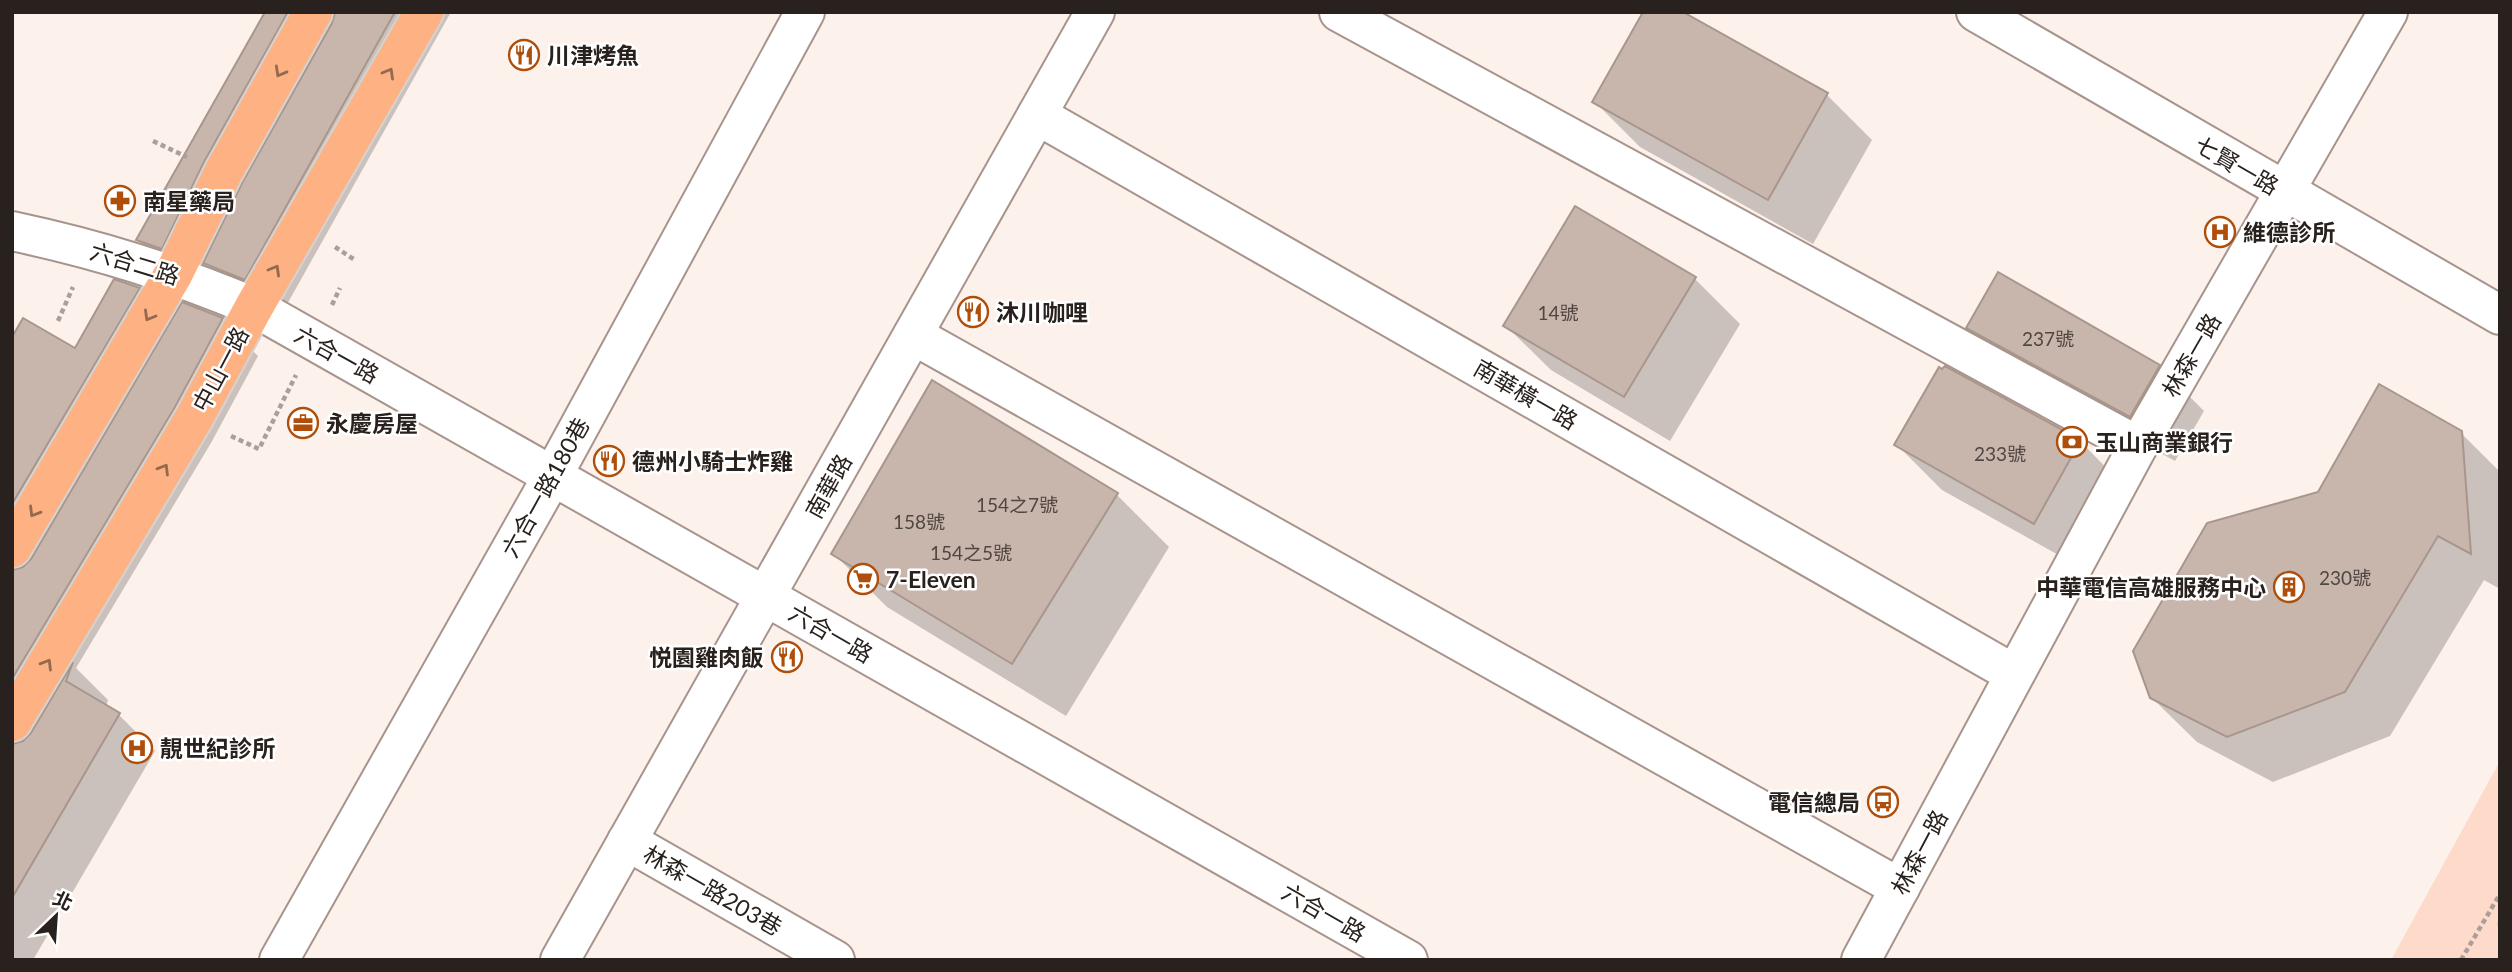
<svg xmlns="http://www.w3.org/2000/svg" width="2512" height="972" font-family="Lato,'Noto Sans TC',sans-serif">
  <rect width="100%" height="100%" fill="#fdf1eb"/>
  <!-- green -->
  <path fill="#fddaca" d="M2500,761V960H2391Z"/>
  <!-- shadow -->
  <g fill="#0003">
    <path d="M266,12H451L281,315L241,299L207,265L198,284L174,276L138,240Z"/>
    <path d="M1680,12L1827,95L1872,140L1813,244L1640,147L1595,102Z"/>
    <path d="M1695,279L1740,324L1670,441L1551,370L1505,325Z"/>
    <path d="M139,289L172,322L183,304L222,320L258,356L211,443L76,668L108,700L106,707L119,715L155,751L33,960H12V340L75,350Z"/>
    <path d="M1968,328L2159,366L2204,411L2175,461L2014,373Z"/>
    <path d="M2461,433L2500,472V589L2484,580L2390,736L2273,782L2197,742L2151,697L2319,494Z"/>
    <path d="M2080,441L2125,487L2080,567L1942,490L1897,445Z"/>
    <path d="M1117,495L1169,547L1066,716L887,607L834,554Z"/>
  </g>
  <!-- building -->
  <g fill="#c8b5ac" stroke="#a8968d" stroke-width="2">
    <path d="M265,12H288L204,162L162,249L136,240Z"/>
    <path d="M335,12H395L245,280L203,263L242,183L332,23Z"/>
    <path d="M1643,12H1683L1828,93L1768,200L1592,102Z"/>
    <path d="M1575,206L1696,277L1624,397L1503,326Z"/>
    <path d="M1998,272L2160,365L2130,417L1966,328Z"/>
    <path d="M114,279L140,288L12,504V337L23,318L75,348Z"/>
    <path d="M182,302L223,318L175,407L12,679V570L23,567L31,559Z"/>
    <path d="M1945,366L2081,440L2034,524L1894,445L1939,367L1942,369Z"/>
    <path d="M932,380L1118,493L1012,664L831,554Z"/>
    <path d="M2379,384L2462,431L2471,554L2438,536L2345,692L2227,737L2150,698L2133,651L2207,523L2318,492Z"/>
    <path d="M73,662L66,681L120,713L12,898V744L23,741L31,733Z"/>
  </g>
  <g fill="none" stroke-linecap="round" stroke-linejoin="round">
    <!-- minor casing -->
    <g stroke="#a7948c" stroke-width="42">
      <g id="minor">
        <path d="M1339,12L2138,446"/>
        <path d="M1976,12L2500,315"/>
        <path d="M1037,115L2014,674"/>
        <path d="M12,231C101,250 170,272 254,307L1408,960"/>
        <path d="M913,335L1900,888"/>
        <path d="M627,841L835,960"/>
        <path d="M279,960L553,475L805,12"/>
        <path d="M560,960L1095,12"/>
        <path d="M1861,960L2138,446L2388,12"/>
      </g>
    </g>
    <!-- major casing -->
    <g stroke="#d4d3d2" stroke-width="42">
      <g id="major">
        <path d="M12,548L174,273L223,173L313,12"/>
        <path d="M12,722L194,418L254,307L424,12"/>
      </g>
    </g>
    <!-- path -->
    <g stroke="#aa9f9a" stroke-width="4.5" stroke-dasharray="5 3.5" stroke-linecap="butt">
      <path d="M153,141L187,157"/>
      <path d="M111,214L127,187"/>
      <path d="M335,247L355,260"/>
      <path d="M332,305L340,288"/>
      <path d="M58,321L73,287"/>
      <path d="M231,436L259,449L296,375"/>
      <path d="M2500,922V926"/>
      <path d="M2461,960L2500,894"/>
    </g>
    <!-- minor -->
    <use href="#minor" stroke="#fff" stroke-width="38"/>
    <!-- major -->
    <use href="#major" stroke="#feb283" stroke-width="38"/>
  </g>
  <!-- one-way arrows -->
  <defs><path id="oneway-chevron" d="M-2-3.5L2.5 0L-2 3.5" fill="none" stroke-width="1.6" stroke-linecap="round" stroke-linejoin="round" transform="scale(1.75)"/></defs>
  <g stroke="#936a50">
    <use href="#oneway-chevron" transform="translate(280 72) rotate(119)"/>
    <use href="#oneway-chevron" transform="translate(389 73) rotate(-60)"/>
    <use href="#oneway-chevron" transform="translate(275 270) rotate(-60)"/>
    <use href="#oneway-chevron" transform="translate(149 316) rotate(120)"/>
    <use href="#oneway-chevron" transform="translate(164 469) rotate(-59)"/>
    <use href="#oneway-chevron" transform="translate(34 512) rotate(121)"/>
    <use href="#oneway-chevron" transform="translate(47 664) rotate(-59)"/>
  </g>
  <!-- icons -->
  <defs>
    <g id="restaurant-ring" transform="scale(1.575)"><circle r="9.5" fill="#fff" stroke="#af4e0a" stroke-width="1.5"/><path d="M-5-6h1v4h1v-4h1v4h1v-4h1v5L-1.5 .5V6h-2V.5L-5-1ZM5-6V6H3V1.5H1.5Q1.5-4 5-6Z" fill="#af4e0a"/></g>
    <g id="pharmacy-ring" transform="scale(1.575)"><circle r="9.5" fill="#fff" stroke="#af4e0a" stroke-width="1.5"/><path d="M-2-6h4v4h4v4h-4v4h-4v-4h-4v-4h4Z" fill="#af4e0a"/></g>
    <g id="hospital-ring" transform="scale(1.575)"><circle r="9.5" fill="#fff" stroke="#af4e0a" stroke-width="1.5"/><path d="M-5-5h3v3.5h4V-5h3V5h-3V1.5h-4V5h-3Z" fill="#af4e0a"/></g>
    <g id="office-ring" transform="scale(1.575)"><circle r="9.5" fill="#fff" stroke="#af4e0a" stroke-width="1.5"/><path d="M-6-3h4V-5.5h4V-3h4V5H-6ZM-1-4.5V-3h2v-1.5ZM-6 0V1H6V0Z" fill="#af4e0a"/></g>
    <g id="bank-ring" transform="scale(1.575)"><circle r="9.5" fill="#fff" stroke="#af4e0a" stroke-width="1.5"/><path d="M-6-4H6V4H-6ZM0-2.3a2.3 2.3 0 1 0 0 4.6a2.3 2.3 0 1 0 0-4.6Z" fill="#af4e0a"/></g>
    <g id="supermarket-ring" transform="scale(1.575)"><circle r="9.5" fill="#fff" stroke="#af4e0a" stroke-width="1.5"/><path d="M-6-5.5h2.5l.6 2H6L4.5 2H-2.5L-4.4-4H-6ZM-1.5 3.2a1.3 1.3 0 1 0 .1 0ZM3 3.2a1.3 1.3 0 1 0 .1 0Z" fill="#af4e0a"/></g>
    <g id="building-ring" transform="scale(1.575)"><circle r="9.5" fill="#fff" stroke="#af4e0a" stroke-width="1.5"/><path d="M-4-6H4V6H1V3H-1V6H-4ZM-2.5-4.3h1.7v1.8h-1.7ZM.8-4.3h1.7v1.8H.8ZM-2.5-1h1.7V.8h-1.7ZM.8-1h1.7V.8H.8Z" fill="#af4e0a"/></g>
    <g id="bus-ring" transform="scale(1.575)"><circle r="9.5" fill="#fff" stroke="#af4e0a" stroke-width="1.5"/><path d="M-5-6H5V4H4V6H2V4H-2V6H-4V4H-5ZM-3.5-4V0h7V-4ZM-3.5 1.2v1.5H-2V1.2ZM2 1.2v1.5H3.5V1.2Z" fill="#af4e0a"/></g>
  </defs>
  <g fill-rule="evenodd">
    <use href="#restaurant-ring" x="524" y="55"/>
    <use href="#pharmacy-ring" x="120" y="201"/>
    <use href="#hospital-ring" x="2220" y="232"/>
    <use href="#restaurant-ring" x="973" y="312"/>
    <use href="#office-ring" x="303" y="423"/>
    <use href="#bank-ring" x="2072" y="442"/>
    <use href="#restaurant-ring" x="609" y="461"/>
    <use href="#supermarket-ring" x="863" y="579"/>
    <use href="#building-ring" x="2289" y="587"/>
    <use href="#restaurant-ring" x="787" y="657"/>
    <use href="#hospital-ring" x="137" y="748"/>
    <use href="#bus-ring" x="1883" y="802"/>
  </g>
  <g text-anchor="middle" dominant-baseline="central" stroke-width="5" stroke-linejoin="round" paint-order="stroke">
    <!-- number labels -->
    <g font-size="19" fill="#504641">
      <text x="1558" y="312">14號</text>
      <text x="2048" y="338">237號</text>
      <text x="2000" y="453">233號</text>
      <text x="1017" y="504">154之7號</text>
      <text x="919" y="521">158號</text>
      <text x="971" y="552">154之5號</text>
      <text x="2345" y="577">230號</text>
    </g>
    <!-- poi labels -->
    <g font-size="23" font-weight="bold" fill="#28211d" stroke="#fff" text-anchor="start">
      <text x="547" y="55">川津烤魚</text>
      <text x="143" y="201">南星藥局</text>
      <text x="2243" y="232">維德診所</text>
      <text x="996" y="312">沐川咖哩</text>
      <text x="326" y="423">永慶房屋</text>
      <text x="2095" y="442">玉山商業銀行</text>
      <text x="632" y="461">德州小騎士炸雞</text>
      <text x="886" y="579">7-Eleven</text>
      <text x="2266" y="587" text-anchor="end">中華電信高雄服務中心</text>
      <text x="764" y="657" text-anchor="end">悦園雞肉飯</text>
      <text x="160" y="748">靚世紀診所</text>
      <text x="1860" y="802" text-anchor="end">電信總局</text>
    </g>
    <!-- street labels -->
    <g font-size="23" fill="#28211d" stroke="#fff">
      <text transform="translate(2237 165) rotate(30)">七賢一路</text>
      <text transform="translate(135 263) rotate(17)">六合二路</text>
      <text transform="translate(337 354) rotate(29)">六合一路</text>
      <text transform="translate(2191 355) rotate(-60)">林森一路</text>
      <text transform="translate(220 369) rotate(-62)">中山一路</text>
      <text transform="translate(1526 394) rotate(30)">南華橫一路</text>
      <text transform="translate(828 486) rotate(-61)">南華路</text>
      <text transform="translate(545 487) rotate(-61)">六合一路180巷</text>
      <text transform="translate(831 633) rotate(30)">六合一路</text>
      <text transform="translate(1919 852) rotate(-62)">林森一路</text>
      <text transform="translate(713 890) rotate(30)">林森一路203巷</text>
      <text transform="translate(1324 912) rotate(30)">六合一路</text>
    </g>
  </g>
  <!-- border -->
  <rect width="2512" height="972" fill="none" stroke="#28211d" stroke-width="28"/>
  <!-- north arrow -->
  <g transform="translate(56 916) rotate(25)" stroke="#ffffff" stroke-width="5" paint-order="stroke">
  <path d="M0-5L12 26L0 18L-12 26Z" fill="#28211d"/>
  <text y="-10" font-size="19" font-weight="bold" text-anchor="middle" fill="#28211d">北</text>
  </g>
</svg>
